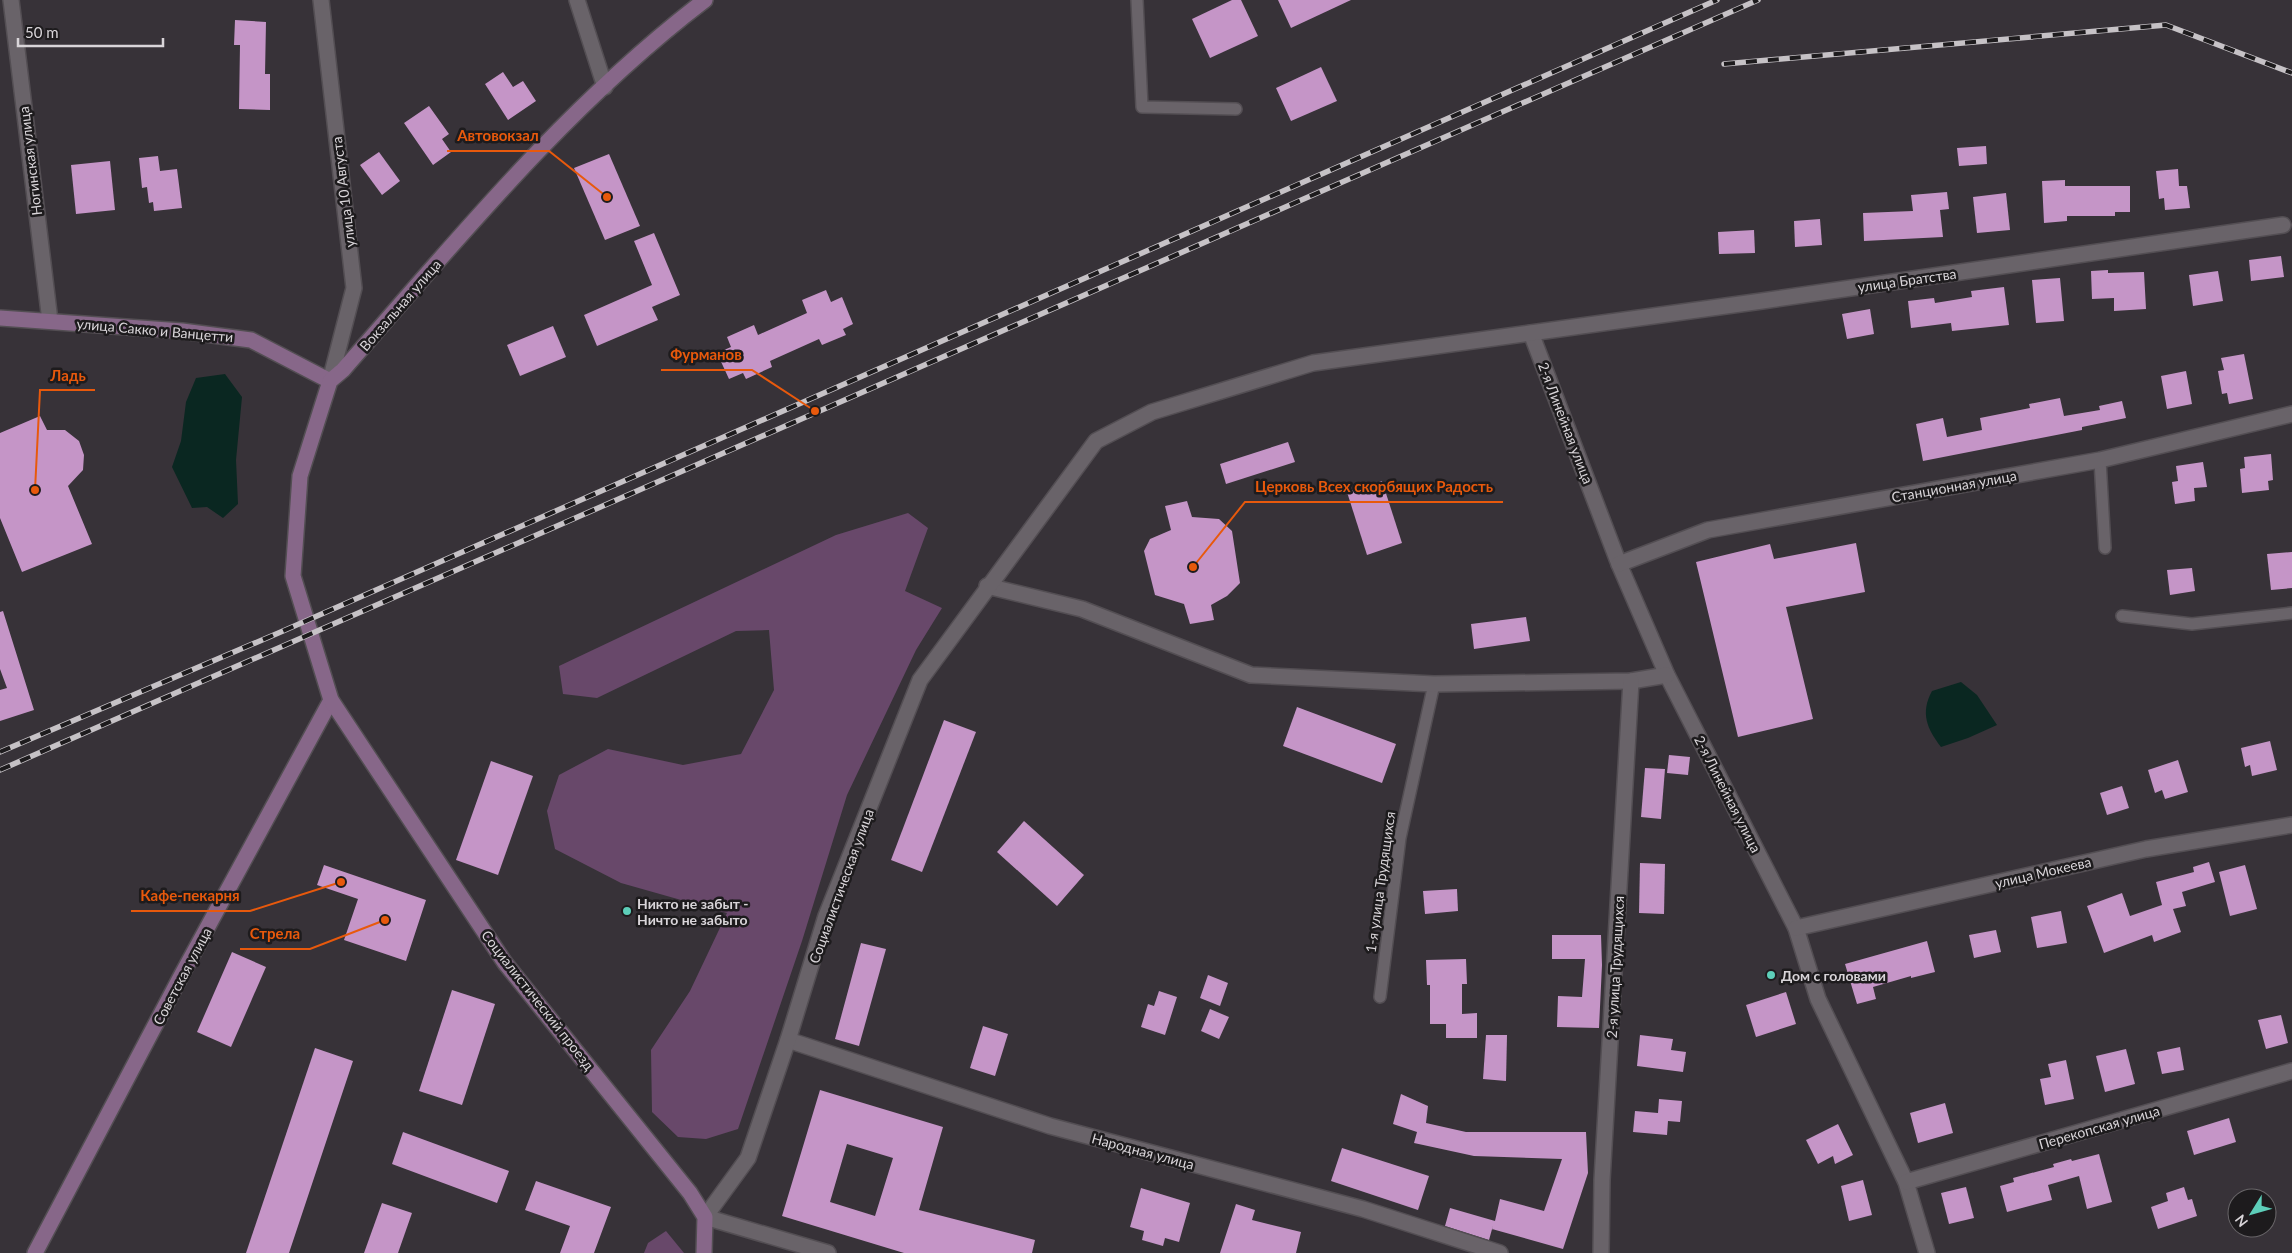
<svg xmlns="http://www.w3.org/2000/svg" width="2292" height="1253" font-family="Lato,sans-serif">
  <rect width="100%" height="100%" fill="#373238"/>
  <!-- green -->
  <g fill="#68486a">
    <path d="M908,513L928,528L905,591L942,608L916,650L847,795L802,941L738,1129L706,1139L678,1137L652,1112L651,1050L690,991L727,913L621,883L555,849L547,811L559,775L608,749L683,765L741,754L774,690L769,630L736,631L597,698L563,694L559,666L836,535Z"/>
    <path d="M666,1231L684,1253H644L648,1243Z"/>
  </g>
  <!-- water -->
  <g fill="#0a2721">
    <path d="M225,374L242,397L236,460L238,504L223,518L207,507L192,508L172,467L181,441L186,402L196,378Z"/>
    <path d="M1961,682L1977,695L1997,725L1968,738L1941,747C1927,729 1920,713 1932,691Z"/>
  </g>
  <!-- building -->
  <g fill="#c595c7" fill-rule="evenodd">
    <path d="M1232,0H1241L1258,36L1210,58L1192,19Z"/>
    <path d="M1278,0H1351L1291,28Z"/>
    <path d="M235,20L266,22L265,74H270V110L239,109L240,45H234Z"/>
    <path d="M1321,67L1337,101L1291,121L1276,88Z"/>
    <path d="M503,72L513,87L523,81L536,101L508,120L485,84Z"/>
    <path d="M429,106L449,134L442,139L451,152L433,165L404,123Z"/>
    <path d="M1986,146L1987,164L1959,166L1957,148Z"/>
    <path d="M379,152L400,181L382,195L360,165Z"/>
    <path d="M609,154L640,226L605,240L574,168Z"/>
    <path d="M158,156L160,171L177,169L182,208L154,211L153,202L149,203L147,187L142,188L139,158Z"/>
    <path d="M110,161L115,210L76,214L71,165Z"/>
    <path d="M2178,169L2179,186H2187L2190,208L2165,210L2164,198L2159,199L2156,171Z"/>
    <path d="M2065,180V186H2130V212H2115V216H2067V221L2044,223L2042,181Z"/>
    <path d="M1947,192L1949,209L1940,210L1943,237L1864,241L1863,213L1913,211L1911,195Z"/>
    <path d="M2006,193L2010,230L1977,233L1973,197Z"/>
    <path d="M1820,219L1822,245L1795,247L1794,221Z"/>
    <path d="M1754,230L1755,253L1719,254L1718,232Z"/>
    <path d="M654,233L680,295L652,307L658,320L597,346L584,315L652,285L634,241Z"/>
    <path d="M2281,256L2284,277L2251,281L2249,260Z"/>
    <path d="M2108,270V273L2144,272L2146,309L2114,311V298L2092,299L2091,271Z"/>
    <path d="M2218,271L2223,301L2193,306L2189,275Z"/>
    <path d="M2060,278L2064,321L2036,323L2032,280Z"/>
    <path d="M2004,287L2009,325L1952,331L1951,323L1911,328L1908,301L1934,298L1935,303L1972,297L1971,291Z"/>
    <path d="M826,290L831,302L842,297L853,324L843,329L846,335L822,345L819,339L770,361L772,367L746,379L743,373L729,379L717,353L731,347L727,337L754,325L758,335L807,313L802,300Z"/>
    <path d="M1870,309L1874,334L1847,339L1842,314Z"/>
    <path d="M553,326L566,357L520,376L507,345Z"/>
    <path d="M2244,354L2253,399L2229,404L2227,393L2222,394L2218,371L2224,370L2221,358Z"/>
    <path d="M2186,371L2192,404L2167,409L2161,376Z"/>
    <path d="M2060,398L2064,416L2100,410L2099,406L2122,401L2126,418L2082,427V430L1923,461L1916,424L1943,418L1947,437L1982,430L1980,418L2030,408L2029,404Z"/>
    <path d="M40,416L47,430H65L79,441L84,455L83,470L68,486L92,544L22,572L0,518V433Z"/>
    <path d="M1288,442L1295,462L1226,484L1220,464Z"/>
    <path d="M2271,454L2273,480L2268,481L2269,490L2242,493L2240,469L2245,468L2244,457Z"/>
    <path d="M2203,462L2207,487L2194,488L2195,501L2175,504L2172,482L2178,481L2176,466Z"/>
    <path d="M1382,481L1402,543L1367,555L1347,492Z"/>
    <path d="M1187,501L1192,517L1219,519L1232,531L1240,583L1227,596L1211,605L1214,620L1190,624L1184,604L1155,595L1144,551L1150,539L1171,530L1165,506Z"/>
    <path d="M1856,543L1865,592L1786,607L1813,719L1738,737L1696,562L1770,544L1774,559Z"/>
    <path d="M2292,552V588L2271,590L2267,554Z"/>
    <path d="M2192,568L2195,591L2170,595L2167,570Z"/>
    <path d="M3,611L34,710L0,721V690L7,688L0,669V612Z"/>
    <path d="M1526,617L1530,641L1474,649L1471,624Z"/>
    <path d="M1297,707L1396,744L1382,783L1283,746Z"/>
    <path d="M944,720L976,732L922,872L891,860Z"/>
    <path d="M2270,741L2277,770L2252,776L2250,765L2245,767L2241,748Z"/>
    <path d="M1669,755L1690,757L1688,775L1667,773Z"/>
    <path d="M2178,760L2188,792L2165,799L2162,790L2155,793L2148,770Z"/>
    <path d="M491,761L533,776L498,875L456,860Z"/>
    <path d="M1645,768L1665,769L1661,819L1641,817Z"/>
    <path d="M2122,786L2129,808L2107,815L2100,793Z"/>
    <path d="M1024,821L1084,875L1057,906L997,852Z"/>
    <path d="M2209,862L2215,882L2182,892L2186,906L2173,909L2181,932L2154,942L2152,935L2104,953L2087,906L2122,893L2130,916L2162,905L2156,882L2194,872L2193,867Z"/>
    <path d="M1640,863L1665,864L1664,914L1639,913Z"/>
    <path d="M324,865L426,900L406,961L344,940L358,899L317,885Z"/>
    <path d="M2245,865L2257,909L2230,916L2219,872Z"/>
    <path d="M1457,889L1458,911L1425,914L1423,891Z"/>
    <path d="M2061,911L2067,943L2037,948L2031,917Z"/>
    <path d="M1996,930L2001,952L1974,958L1969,935Z"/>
    <path d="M1552,935H1601L1602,965L1599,1028L1557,1027L1558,996L1582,997L1585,959H1552Z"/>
    <path d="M1927,941L1935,972L1911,978V976L1873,987L1876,999L1857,1004L1845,964Z"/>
    <path d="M861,943L886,949L859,1046L835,1039Z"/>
    <path d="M232,952L266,967L231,1047L197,1032Z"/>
    <path d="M1466,959L1467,984H1462V1014L1477,1013V1038H1446V1024H1430V985H1427L1426,960Z"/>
    <path d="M1208,975L1228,983L1220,1006L1200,998Z"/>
    <path d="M452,990L495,1004L462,1105L419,1091Z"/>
    <path d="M1159,991L1177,997L1165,1035L1141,1027L1148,1004L1154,1006Z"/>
    <path d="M1786,992L1796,1024L1756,1037L1746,1005Z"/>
    <path d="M1210,1009L1229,1017L1219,1039L1201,1031Z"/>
    <path d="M2281,1015L2288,1043L2266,1049L2258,1020Z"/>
    <path d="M983,1026L1008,1034L995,1076L970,1068Z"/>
    <path d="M1486,1035H1507L1506,1081L1483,1079Z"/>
    <path d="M1640,1035L1673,1039L1671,1050L1686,1052L1683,1072L1637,1066Z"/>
    <path d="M2180,1047L2184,1070L2162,1074L2157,1052Z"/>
    <path d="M315,1048L353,1061L289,1253H246Z"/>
    <path d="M2126,1049L2135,1084L2105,1092L2096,1056Z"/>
    <path d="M2066,1060L2074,1099L2045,1105L2040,1079L2051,1077L2048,1064Z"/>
    <path d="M820,1090L943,1127L919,1210L1035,1240L1032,1253H904L782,1216ZM847,1144L893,1158L875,1216L830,1202Z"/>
    <path d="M1401,1094L1428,1106L1426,1123L1466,1132H1586L1588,1173L1563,1249L1492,1229L1494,1222L1489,1240L1445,1226L1450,1208L1495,1221L1500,1199L1544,1211L1562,1159L1474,1156L1414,1143L1417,1132L1393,1124Z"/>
    <path d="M1659,1099L1682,1101L1680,1122L1668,1121L1667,1135L1633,1132L1635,1111L1658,1113Z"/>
    <path d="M1945,1103L1953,1133L1918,1143L1910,1113Z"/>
    <path d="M2229,1118L2236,1142L2194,1155L2187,1131Z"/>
    <path d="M1838,1124L1853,1155L1835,1164L1833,1156L1818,1164L1806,1140Z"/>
    <path d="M403,1132L509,1171L497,1203L392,1164Z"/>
    <path d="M1342,1148L1429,1176L1418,1210L1331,1181Z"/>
    <path d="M2099,1154L2112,1202L2087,1209L2079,1176L2048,1185L2052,1200L2007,1212L2000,1186L2014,1182L2013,1178L2054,1167L2053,1164L2071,1159L2072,1161Z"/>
    <path d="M1863,1180L1872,1215L1849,1221L1841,1186Z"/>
    <path d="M536,1181L611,1207L594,1253H560L570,1226L525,1210Z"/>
    <path d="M1966,1187L1974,1218L1949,1224L1941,1193Z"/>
    <path d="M2184,1187L2188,1200L2192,1199L2197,1216L2158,1229L2151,1207L2168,1201L2166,1193Z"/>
    <path d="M1141,1188L1190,1203L1179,1242L1165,1238L1163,1246L1142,1240L1144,1231L1130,1227Z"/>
    <path d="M382,1203L412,1213L398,1253H364Z"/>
    <path d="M1236,1204L1255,1210L1252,1220L1301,1232L1296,1253H1220Z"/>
  </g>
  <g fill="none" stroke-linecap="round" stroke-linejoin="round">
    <!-- lane casing -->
    <g stroke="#534e53" stroke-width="14">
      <g id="lane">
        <path d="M1137,0L1142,107L1236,109"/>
        <path d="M2100,460L2105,548"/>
        <path d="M2122,616L2192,624L2292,613"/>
        <path d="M1380,997L1400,838L1434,684"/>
      </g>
    </g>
    <!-- street casing -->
    <g stroke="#534e53" stroke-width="18">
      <g id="street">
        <path d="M11,0L50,321"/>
        <path d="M321,0L354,288L330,381"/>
        <path d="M577,0L605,87"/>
        <path d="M1531,333L1619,564L1667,675L1796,928L1818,999L1906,1182L1927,1253"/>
        <path d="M1619,564L1708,530L2100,460L2292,414"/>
        <path d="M987,586L1082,609L1251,675L1434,684L1631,681L1667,675"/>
        <path d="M1796,928L2146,849L2292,825"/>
        <path d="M788,1040L1050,1126L1363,1209L1500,1253"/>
        <path d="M1906,1182L2292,1071"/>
        <path d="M828,1253L705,1217L748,1158L788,1040L826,916L920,680L1096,441L1152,412L1313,363L1762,301L2283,225"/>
        <path d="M1601,1253L1602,1180L1631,681"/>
      </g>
    </g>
    <!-- secondary casing -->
    <g stroke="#534e53" stroke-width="18">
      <g id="secondary">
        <path d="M0,318L182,331L251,340L330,381"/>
        <path d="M35,1253L181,976L331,700"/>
        <path d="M704,1253L705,1217L690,1193L505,963L331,700L293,576L300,476L330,381L343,370C457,240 567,105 705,0"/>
      </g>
    </g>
    <!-- lane -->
    <use href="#lane" stroke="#696369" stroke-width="11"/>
    <!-- street -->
    <use href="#street" stroke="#696369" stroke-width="15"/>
    <!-- secondary -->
    <use href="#secondary" stroke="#876789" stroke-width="15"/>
    <!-- rail casing -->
    <g stroke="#c6c2c6" stroke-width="5.5">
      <g id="rail">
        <path d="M1724,64L2166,25L2292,73"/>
        <path d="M0,752L283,631L1717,0"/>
        <path d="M0,770L1758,0"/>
      </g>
    </g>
    <!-- rail -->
    <use href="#rail" stroke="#1d1b1d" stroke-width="4" stroke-dasharray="11" stroke-linecap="butt"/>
  </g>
  <!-- markers -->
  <g fill="#5dceb9" stroke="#1d1b1d" stroke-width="2">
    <circle cx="627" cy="911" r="5"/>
    <circle cx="1771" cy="975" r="5"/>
  </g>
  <g text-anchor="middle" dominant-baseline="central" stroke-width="5" stroke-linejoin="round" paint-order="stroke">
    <!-- street labels -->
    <g font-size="14" fill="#d9d5d9" stroke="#1d1b1d">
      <text transform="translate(30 161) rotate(-97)">Ногинская улица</text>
      <text transform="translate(343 192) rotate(-97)">улица 10 Августа</text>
      <text transform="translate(1907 280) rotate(-8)">улица Братства</text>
      <text transform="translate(400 305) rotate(-49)">Вокзальная улица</text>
      <text transform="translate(155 330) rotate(5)">улица Сакко и Ванцетти</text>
      <text transform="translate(1566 423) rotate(69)">2-я Линейная улица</text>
      <text transform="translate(1954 486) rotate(-10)">Станционная улица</text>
      <text transform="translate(1728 794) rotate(63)">2-я Линейная улица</text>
      <text transform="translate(2043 872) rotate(-13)">улица Мокеева</text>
      <text transform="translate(1380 882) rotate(-82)">1-я улица Трудящихся</text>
      <text transform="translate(841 886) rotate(-70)">Социалистическая улица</text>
      <text transform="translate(1615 967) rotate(-87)">2-я улица Трудящихся</text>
      <text transform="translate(182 976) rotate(-62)">Советская улица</text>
      <text transform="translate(538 1000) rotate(52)">Социалистический проезд</text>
      <text transform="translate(2099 1127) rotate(-16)">Перекопская улица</text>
      <text transform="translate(1143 1151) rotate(15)">Народная улица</text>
    </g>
    <!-- poi labels -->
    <g font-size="14" font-weight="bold" fill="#d9d5d9" stroke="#1d1b1d" text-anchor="start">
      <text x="637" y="903">Никто не забыт -<tspan x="637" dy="16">Ничто не забыто</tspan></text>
      <text x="1781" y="975">Дом с головами</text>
    </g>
  </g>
  <!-- callouts -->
  <path fill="none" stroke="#e8590c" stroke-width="2" d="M607 197L549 151H447M815 411L752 370H661M35 490L40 390H95M1193 567L1245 502H1503M341 882L250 911H131M385 920L310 949H240"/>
  <g fill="#e8590c" stroke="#1d1b1d" stroke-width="2">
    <circle cx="607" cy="197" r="5"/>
    <circle cx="815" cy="411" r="5"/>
    <circle cx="35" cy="490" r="5"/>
    <circle cx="1193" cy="567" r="5"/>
    <circle cx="341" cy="882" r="5"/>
    <circle cx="385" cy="920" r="5"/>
  </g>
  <g font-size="15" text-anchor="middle" font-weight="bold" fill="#e8590c" stroke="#1d1b1d" stroke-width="5" stroke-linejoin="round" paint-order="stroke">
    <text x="498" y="141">Автовокзал</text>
    <text x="706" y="360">Фурманов</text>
    <text x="68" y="381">Ладь</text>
    <text x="1374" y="492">Церковь Всех скорбящих Радость</text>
    <text x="190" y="901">Кафе-пекарня</text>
    <text x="275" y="939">Стрела</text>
  </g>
  <!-- north arrow -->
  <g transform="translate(2252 1213) rotate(233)"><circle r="24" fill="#1d1b1d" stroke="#686568"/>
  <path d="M0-4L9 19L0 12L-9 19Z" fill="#5dceb9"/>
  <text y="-8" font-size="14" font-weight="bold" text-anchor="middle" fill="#d9d5d9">N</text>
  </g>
  <!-- scale -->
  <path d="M18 38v8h145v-8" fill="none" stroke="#d9d5d9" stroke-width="2.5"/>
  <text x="25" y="38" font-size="15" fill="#d9d5d9" stroke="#1d1b1d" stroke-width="4" paint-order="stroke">50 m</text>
</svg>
